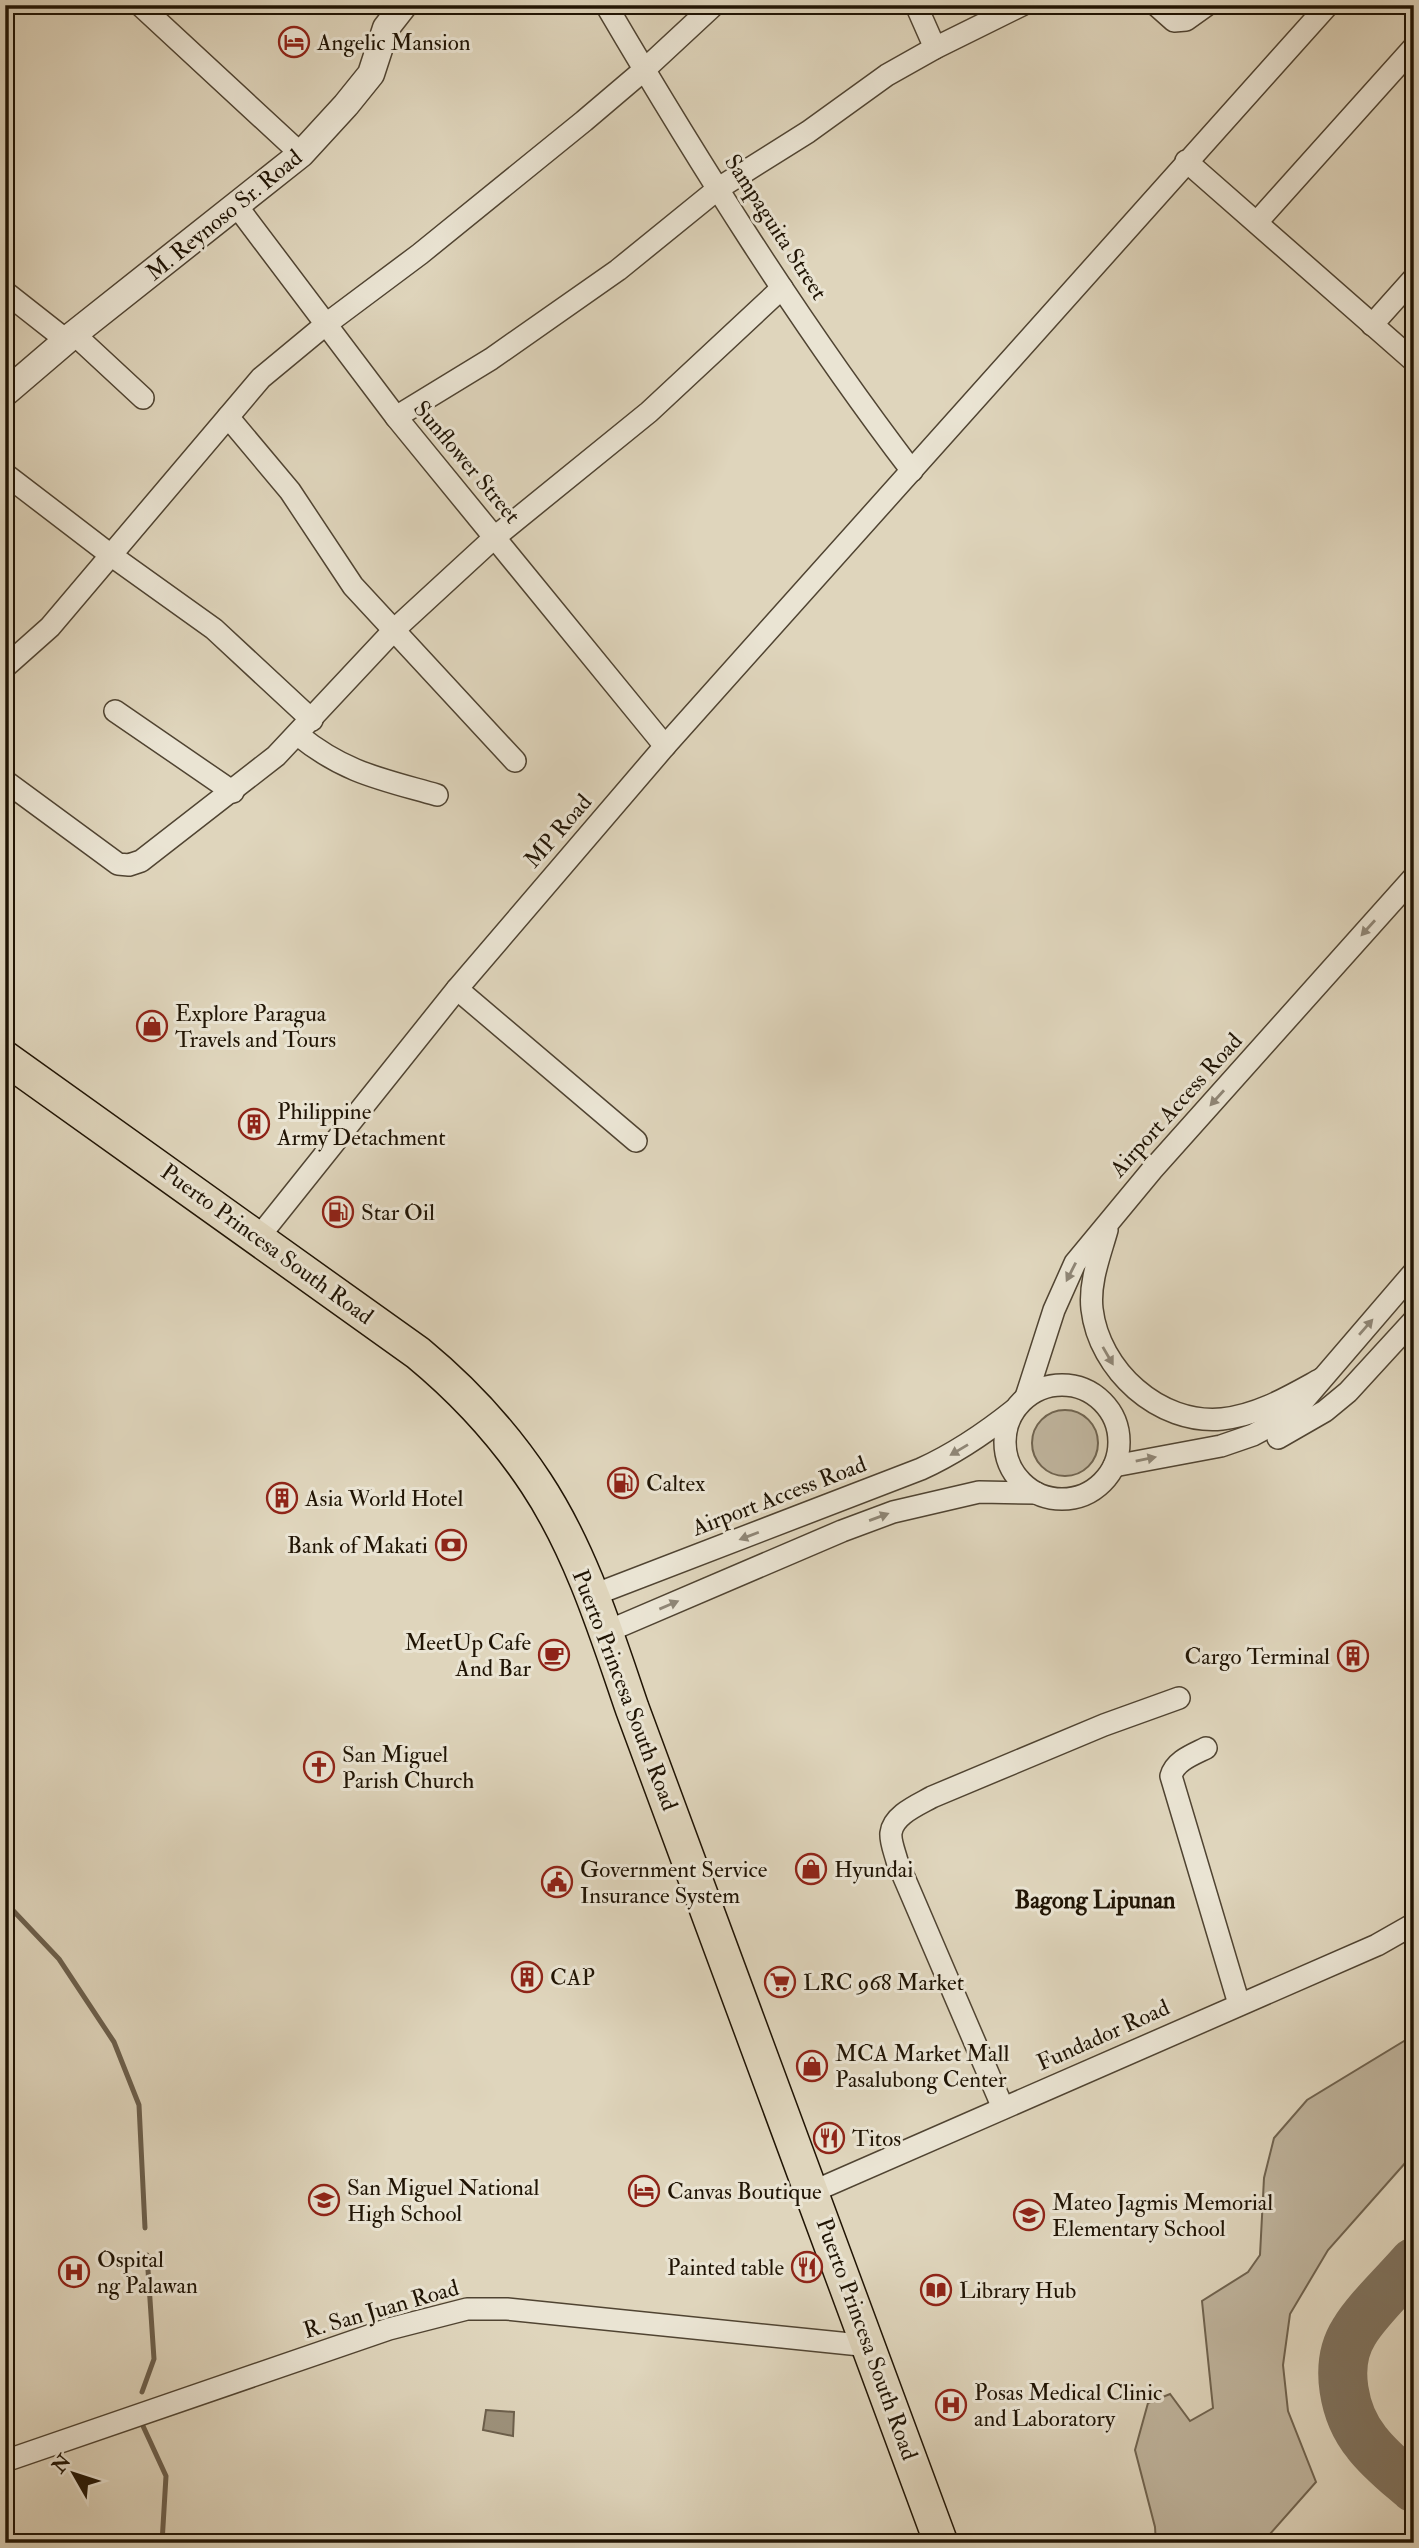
<svg xmlns="http://www.w3.org/2000/svg" width="1419" height="2548" font-family="'IM FELL Double Pica',serif">
  <rect width="100%" height="100%" fill="#dfd5bc"/>
  <filter id="stains"><feTurbulence type="fractalNoise" baseFrequency=".00286" numOctaves="4"/><feColorMatrix values="0 0 0 0 .2 0 0 0 0 .09 0 0 0 0 .02 0 0 0 .5 -.17"/></filter>
  <radialGradient id="worn" r=".72"><stop offset=".6" stop-color="#630" stop-opacity="0"/><stop offset="1" stop-color="#630" stop-opacity=".3"/></radialGradient>
  <!-- green -->
  <g fill="#bfb49d" stroke="#706450" stroke-width="2">
    <circle cx="1065" cy="1443" r="33"/>
    <path d="M1414,2035V2153L1328,2250L1290,2314L1283,2365L1288,2411L1316,2482L1262,2543H1156L1155,2527L1135,2450L1148,2403L1170,2394L1190,2421L1213,2408L1202,2301L1248,2272L1260,2255L1264,2178L1274,2138L1307,2100Z"/>
  </g>
  <!-- water -->
  <path fill="#9e937d" stroke="#6c604d" stroke-width="2" d="M486,2410L514,2412L513,2436L483,2430Z"/>
  <g fill="none" stroke-linecap="round" stroke-linejoin="round">
    <!-- stream -->
    <g stroke="#6c604d" stroke-width="5">
      <path d="M5,1902L59,1959L114,2042L139,2105L145,2228"/>
      <path d="M142,2392L154,2359L147,2255"/>
      <path d="M143,2426L166,2476L162,2543"/>
    </g>
    <!-- taxiway -->
    <path stroke="#807460" stroke-width="49" d="M1414,2262C1396,2283 1367,2310 1354,2332C1333,2365 1344,2415 1367,2443C1380,2460 1398,2474 1414,2488"/>
    <!-- minor casing -->
    <g stroke="#504432" stroke-width="24">
      <g id="minor">
        <path d="M140,5L301,154"/>
        <path d="M606,5C700,165 800,324 912,471"/>
        <path d="M916,5L935,48"/>
        <path d="M1156,5L1174,21L1186,20L1207,5"/>
        <path d="M1186,161L1414,361"/>
        <path d="M236,205L396,417L665,746"/>
        <path d="M1257,222L1414,47"/>
        <path d="M5,292L66,340"/>
        <path d="M1372,325L1414,278"/>
        <path d="M74,334L143,398"/>
        <path d="M228,417L290,491L353,586L515,761"/>
        <path d="M396,417L491,359L618,270L719,188L808,132L887,75L935,48L1022,5"/>
        <path d="M5,474L112,556L214,629L312,720"/>
        <path d="M5,667L50,627L261,378L325,325L420,254L584,121L644,70L714,5"/>
        <path d="M115,711L233,792"/>
        <path d="M298,735C345,773 381,779 437,795"/>
        <path d="M5,781L118,864L129,865L141,861L276,756L395,629L495,537L649,412L782,288"/>
        <path d="M457,989L636,1141"/>
        <path d="M1107,1230C1100,1255 1089,1282 1092,1309C1099,1370 1159,1425 1222,1419C1259,1415 1290,1396 1321,1379"/>
        <path d="M258,1238L457,989L665,746L1328,5"/>
        <circle cx="1062" cy="1442" r="57"/>
        <path d="M1026,1397L1054,1310L1075,1263L1152,1170L1414,877"/>
        <path d="M1278,1438L1325,1411L1348,1392L1414,1320"/>
        <path d="M1114,1466L1221,1446L1253,1435L1292,1414L1414,1272"/>
        <path d="M591,1596L921,1469C956,1453 984,1434 1014,1410"/>
        <path d="M606,1632L842,1531L893,1512L979,1492L1036,1493"/>
        <path d="M1206,1748C1192,1755 1175,1761 1171,1776L1239,2004"/>
        <path d="M1003,2108L897,1861C895,1853 890,1841 891,1833C893,1815 918,1805 932,1797L1104,1725L1179,1698"/>
        <path d="M812,2192L1377,1945L1414,1924"/>
        <path d="M5,2461L389,2329L467,2309H507L870,2346"/>
      </g>
    </g>
    <!-- tertiary casing -->
    <g stroke="#504432" stroke-width="29">
      <path id="tertiary" d="M5,393L74,334L301,154L346,105L371,74L386,28L404,5"/>
    </g>
    <!-- primary casing -->
    <g stroke="#201404" stroke-width="36">
      <path id="primary" d="M5,1058L418,1353C464,1391 503,1433 536,1483C581,1551 606,1632 632,1708L941,2543"/>
    </g>
    <!-- minor -->
    <use href="#minor" stroke="#eae4d3" stroke-width="21"/>
    <!-- tertiary -->
    <use href="#tertiary" stroke="#eae4d3" stroke-width="26"/>
    <!-- primary -->
    <use href="#primary" stroke="#dfd5bc" stroke-width="33"/>
  </g>
  <!-- one-way arrows -->
  <defs><path id="oneway-solid" d="M-6-.8H1V-3.2L6.5 0L1 3.2V.8H-6Z" transform="scale(1.75)"/></defs>
  <g fill="#8f8676">
    <use href="#oneway-solid" transform="translate(1368 928) rotate(132)"/>
    <use href="#oneway-solid" transform="translate(1217 1098) rotate(132)"/>
    <use href="#oneway-solid" transform="translate(1071 1272) rotate(117)"/>
    <use href="#oneway-solid" transform="translate(1366 1327) rotate(-49)"/>
    <use href="#oneway-solid" transform="translate(1108 1356) rotate(60)"/>
    <use href="#oneway-solid" transform="translate(959 1450) rotate(149)"/>
    <use href="#oneway-solid" transform="translate(1146 1459) rotate(-11)"/>
    <use href="#oneway-solid" transform="translate(879 1517) rotate(-20)"/>
    <use href="#oneway-solid" transform="translate(749 1536) rotate(159)"/>
    <use href="#oneway-solid" transform="translate(669 1605) rotate(-23)"/>
  </g>
  <!-- icons -->
  <defs>
    <g id="hotel-ring" transform="scale(1.575)"><circle r="9.5" fill="#eae4d3" stroke="#8f2418" stroke-width="1.5"/><path d="M-6-4.5h1.5V1H6V5H4.5V3h-9V5H-6ZM-4 0a1.8 1.8 0 1 1 3.6 0ZM.5 0V-2.5h3Q6-2.5 6 0Z" fill="#8f2418"/></g>
    <g id="shop-ring" transform="scale(1.575)"><circle r="9.5" fill="#eae4d3" stroke="#8f2418" stroke-width="1.5"/><path d="M-5-2.5h2.3a2.7 3.5 0 0 1 5.4 0H5L5.5 6h-11ZM-1.5-2.5h3a1.5 2.3 0 0 0-3 0Z" fill="#8f2418"/></g>
    <g id="building-ring" transform="scale(1.575)"><circle r="9.5" fill="#eae4d3" stroke="#8f2418" stroke-width="1.5"/><path d="M-4-6H4V6H1V3H-1V6H-4ZM-2.5-4.3h1.7v1.8h-1.7ZM.8-4.3h1.7v1.8H.8ZM-2.5-1h1.7V.8h-1.7ZM.8-1h1.7V.8H.8Z" fill="#8f2418"/></g>
    <g id="fuel-ring" transform="scale(1.575)"><circle r="9.5" fill="#eae4d3" stroke="#8f2418" stroke-width="1.5"/><path d="M-5.5-6h7V0h2V4h1.3V-2.5L3-4.5l.8-.8L6-3V5H2.5V1h-1V6h-7ZM-4.2-4.7v3.2H.2V-4.7Z" fill="#8f2418"/></g>
    <g id="bank-ring" transform="scale(1.575)"><circle r="9.5" fill="#eae4d3" stroke="#8f2418" stroke-width="1.5"/><path d="M-6-4H6V4H-6ZM0-2.3a2.3 2.3 0 1 0 0 4.6a2.3 2.3 0 1 0 0-4.6Z" fill="#8f2418"/></g>
    <g id="cafe-ring" transform="scale(1.575)"><circle r="9.5" fill="#eae4d3" stroke="#8f2418" stroke-width="1.5"/><path d="M-5.5-4.5H6V0H3Q3 3.5 0 3.5H-2.5Q-5.5 3.5-5.5 0ZM3-3.2v2h1.7v-2ZM-6 4.5H4V6H-6Z" fill="#8f2418"/></g>
    <g id="church-ring" transform="scale(1.575)"><circle r="9.5" fill="#eae4d3" stroke="#8f2418" stroke-width="1.5"/><path d="M-1.2-6h2.4v3.5h3.3v2.4h-3.3V6h-2.4V-.1h-3.3v-2.4h3.3Z" fill="#8f2418"/></g>
    <g id="civic-ring" transform="scale(1.575)"><circle r="9.5" fill="#eae4d3" stroke="#8f2418" stroke-width="1.5"/><path d="M-.6-6.5H3V-4.5H.6V-3L4-1V1h2V6H-6V1h2V-1L-.6-3ZM-1.2 2.5V6h2.4V2.5Z" fill="#8f2418"/></g>
    <g id="supermarket-ring" transform="scale(1.575)"><circle r="9.5" fill="#eae4d3" stroke="#8f2418" stroke-width="1.5"/><path d="M-6-5.5h2.5l.6 2H6L4.5 2H-2.5L-4.4-4H-6ZM-1.5 3.2a1.3 1.3 0 1 0 .1 0ZM3 3.2a1.3 1.3 0 1 0 .1 0Z" fill="#8f2418"/></g>
    <g id="restaurant-ring" transform="scale(1.575)"><circle r="9.5" fill="#eae4d3" stroke="#8f2418" stroke-width="1.5"/><path d="M-5-6h1v4h1v-4h1v4h1v-4h1v5L-1.5 .5V6h-2V.5L-5-1ZM5-6V6H3V1.5H1.5Q1.5-4 5-6Z" fill="#8f2418"/></g>
    <g id="school-ring" transform="scale(1.575)"><circle r="9.5" fill="#eae4d3" stroke="#8f2418" stroke-width="1.5"/><path d="M0-5L7-2L0 1L-7-2ZM-4 1L0 2.5L4 1V4Q0 6-4 4Z" fill="#8f2418"/></g>
    <g id="hospital-ring" transform="scale(1.575)"><circle r="9.5" fill="#eae4d3" stroke="#8f2418" stroke-width="1.5"/><path d="M-5-5h3v3.5h4V-5h3V5h-3V1.5h-4V5h-3Z" fill="#8f2418"/></g>
    <g id="library-ring" transform="scale(1.575)"><circle r="9.5" fill="#eae4d3" stroke="#8f2418" stroke-width="1.5"/><path d="M-6-4Q-3-5.5-.7-3.5V5Q-3 3-6 4ZM6-4Q3-5.5 .7-3.5V5Q3 3 6 4Z" fill="#8f2418"/></g>
  </defs>
  <g fill-rule="evenodd">
    <use href="#hotel-ring" x="294" y="42"/>
    <use href="#shop-ring" x="152" y="1026"/>
    <use href="#building-ring" x="254" y="1124"/>
    <use href="#fuel-ring" x="338" y="1212"/>
    <use href="#fuel-ring" x="623" y="1483"/>
    <use href="#building-ring" x="282" y="1498"/>
    <use href="#bank-ring" x="451" y="1545"/>
    <use href="#cafe-ring" x="554" y="1655"/>
    <use href="#building-ring" x="1353" y="1656"/>
    <use href="#church-ring" x="319" y="1767"/>
    <use href="#shop-ring" x="811" y="1869"/>
    <use href="#civic-ring" x="557" y="1882"/>
    <use href="#building-ring" x="527" y="1977"/>
    <use href="#supermarket-ring" x="780" y="1982"/>
    <use href="#shop-ring" x="812" y="2066"/>
    <use href="#restaurant-ring" x="829" y="2138"/>
    <use href="#hotel-ring" x="644" y="2191"/>
    <use href="#school-ring" x="324" y="2200"/>
    <use href="#school-ring" x="1029" y="2215"/>
    <use href="#restaurant-ring" x="807" y="2267"/>
    <use href="#hospital-ring" x="74" y="2272"/>
    <use href="#library-ring" x="936" y="2290"/>
    <use href="#hospital-ring" x="951" y="2405"/>
  </g>
  <g text-anchor="middle" dominant-baseline="central" stroke-width="6" stroke-linejoin="round" paint-order="stroke">
    <!-- poi labels -->
    <g font-size="23" fill="#201404" stroke="#eae4d3" text-anchor="start">
      <text x="317" y="42">Angelic Mansion</text>
      <text x="175" y="1013">Explore Paragua<tspan x="175" dy="26">Travels and Tours</tspan></text>
      <text x="277" y="1111">Philippine<tspan x="277" dy="26">Army Detachment</tspan></text>
      <text x="361" y="1212">Star Oil</text>
      <text x="646" y="1483">Caltex</text>
      <text x="305" y="1498">Asia World Hotel</text>
      <text x="428" y="1545" text-anchor="end">Bank of Makati</text>
      <text x="531" y="1642" text-anchor="end">MeetUp Cafe<tspan x="531" dy="26">And Bar</tspan></text>
      <text x="1330" y="1656" text-anchor="end">Cargo Terminal</text>
      <text x="342" y="1754">San Miguel<tspan x="342" dy="26">Parish Church</tspan></text>
      <text x="580" y="1869">Government Service<tspan x="580" dy="26">Insurance System</tspan></text>
      <text x="834" y="1869">Hyundai</text>
      <text x="550" y="1977">CAP</text>
      <text x="803" y="1982">LRC 968 Market</text>
      <text x="835" y="2053">MCA Market Mall<tspan x="835" dy="26">Pasalubong Center</tspan></text>
      <text x="852" y="2138">Titos</text>
      <text x="347" y="2187">San Miguel National<tspan x="347" dy="26">High School</tspan></text>
      <text x="667" y="2191">Canvas Boutique</text>
      <text x="1052" y="2202">Mateo Jagmis Memorial<tspan x="1052" dy="26">Elementary School</tspan></text>
      <text x="97" y="2259">Ospital<tspan x="97" dy="26">ng Palawan</tspan></text>
      <text x="784" y="2267" text-anchor="end">Painted table</text>
      <text x="959" y="2290">Library Hub</text>
      <text x="974" y="2392">Posas Medical Clinic<tspan x="974" dy="26">and Laboratory</tspan></text>
    </g>
    <!-- street labels -->
    <g font-size="23" fill="#201404" stroke="#eae4d3">
      <text transform="translate(224 215) rotate(-39)">M. Reynoso Sr. Road</text>
      <text transform="translate(776 227) rotate(57)">Sampaguita Street</text>
      <text transform="translate(467 462) rotate(50)">Sunflower Street</text>
      <text transform="translate(558 831) rotate(-49)">MP Road</text>
      <text transform="translate(1176 1105) rotate(-48)">Airport Access Road</text>
      <text transform="translate(267 1244) rotate(36)">Puerto Princesa South Road</text>
      <text transform="translate(779 1496) rotate(-21)">Airport Access Road</text>
      <text transform="translate(625 1690) rotate(69)">Puerto Princesa South Road</text>
      <text transform="translate(1103 2035) rotate(-24)">Fundador Road</text>
      <text transform="translate(381 2309) rotate(-16)">R. San Juan Road</text>
      <text transform="translate(867 2339) rotate(70)">Puerto Princesa South Road</text>
    </g>
    <!-- neighbourhood labels -->
    <g font-size="24" font-weight="bold" fill="#201404" stroke="#eae4d3">
      <text x="1095" y="1900">Bagong Lipunan</text>
    </g>
  </g>
  <!-- margin -->
  <rect width="1419" height="2548" fill="none" stroke="#dfd5bc" stroke-width="28"/>
  <rect x="7" y="7" width="1405" height="2534" fill="none" stroke="#201404" stroke-width="3.5"/>
  <rect x="14" y="14" width="1391" height="2520" fill="none" stroke="#201404" stroke-width="2"/>
  <!-- north arrow -->
  <g transform="translate(74 2474) rotate(309)" stroke="#eae4d3" stroke-width="5" paint-order="stroke">
  <path d="M0-5L12 26L0 18L-12 26Z" fill="#201404"/>
  <text y="-10" font-size="19" font-weight="bold" text-anchor="middle" fill="#201404">N</text>
  </g>
  <rect width="100%" height="100%" filter="url(#stains)"/>
  <rect width="100%" height="100%" fill="url(#worn)"/>
</svg>
